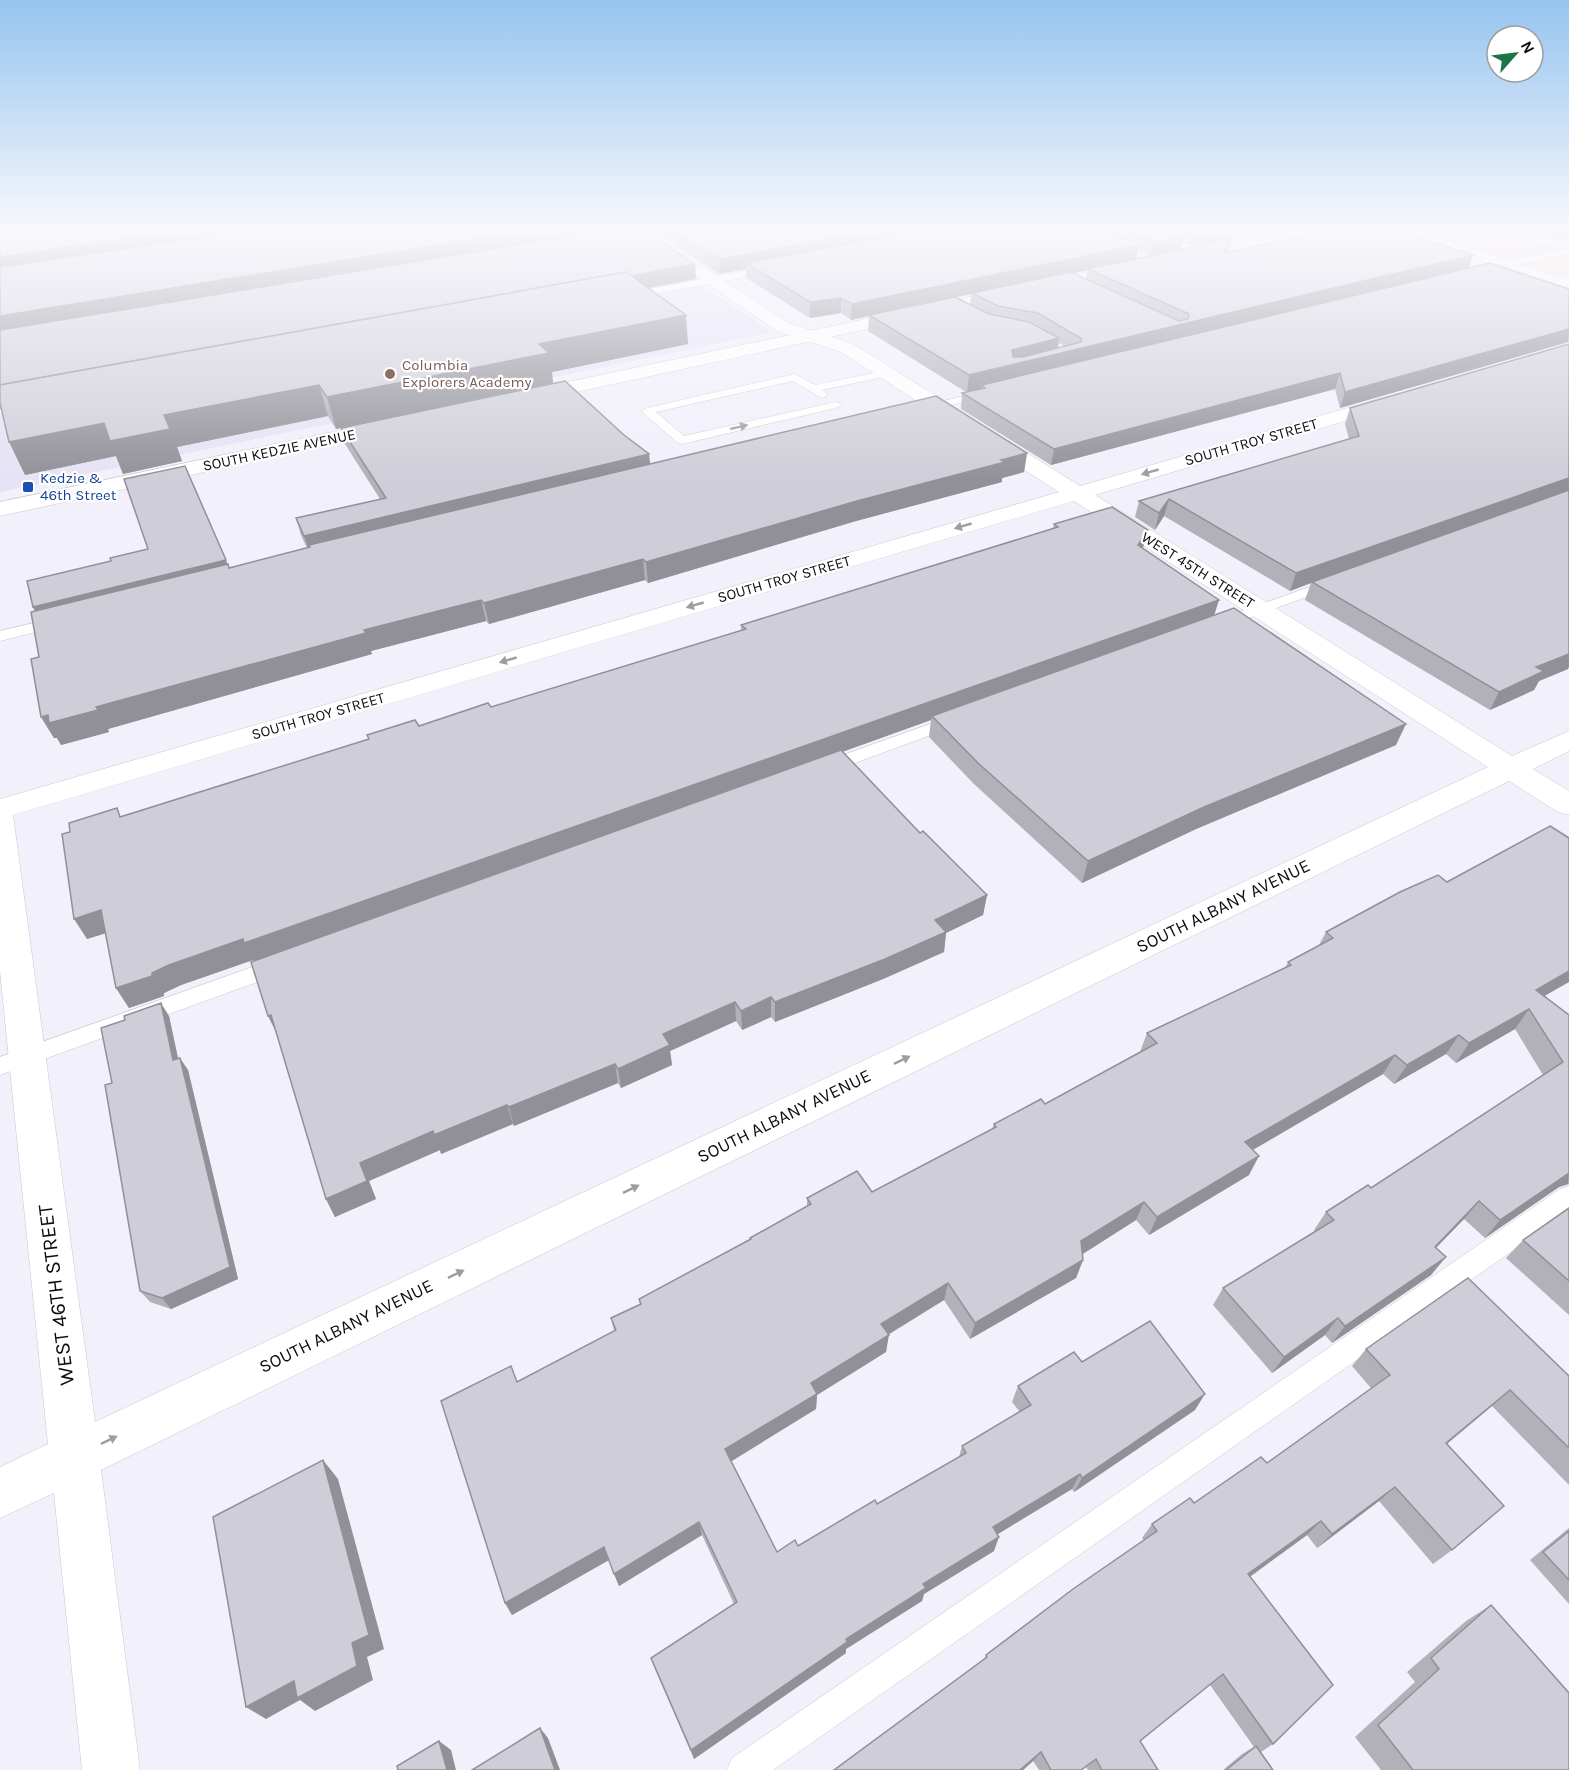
<svg xmlns="http://www.w3.org/2000/svg" width="1569" height="1770" font-family="Karla,sans-serif">
  <rect width="100%" height="100%" fill="#f1f0fb"/>
  <!-- commercial -->
  <path fill="#f8e3d5" d="M1419,232H1569V280Z"/>
  <!-- built -->
  <path fill="#e5e3f5" d="M697,283L772,332L0,492V414Z"/>
  <g fill="none" stroke-linecap="round" stroke-linejoin="round">
    <!-- service casing -->
    <g stroke="#c9c7d2" stroke-width="1">
      <g id="service">
        <path d="M1076,232H1087L1160,262L1153,264Z"/>
        <path d="M1141,232H1152L1204,253L1197,255Z"/>
        <path d="M1220,232H1232L1256,242L1249,244Z"/>
        <path d="M1501,232H1514L1540,239L1569,242V253L1488,271V267L1568,248L1539,245Z"/>
        <path d="M773,266L778,269L776,271L628,299L623,296L628,293Z"/>
        <path d="M888,370L893,373L892,375L822,390L828,395L822,398L793,381L656,412L684,436L836,402L842,405L836,408L682,444L678,443L641,411L647,408L795,374L815,385Z"/>
        <path d="M988,390L994,393L992,395L923,412L917,409L919,407Z"/>
        <path d="M1332,579L1337,580L1339,583L1337,586L1224,627L1219,629L1211,624L1214,621Z"/>
        <path d="M59,617L64,619L67,622L64,625L0,641V631Z"/>
        <path d="M955,715L961,716L963,720L961,724L830,772H818L815,768L818,764Z"/>
        <path d="M278,958L285,960L288,966L285,972L0,1075V1057Z"/>
        <path d="M1569,1186V1211L773,1770H727L732,1758L1560,1189Z"/>
      </g>
    </g>
    <!-- minor casing -->
    <g stroke="#c9c7d2" stroke-width="1">
      <g id="minor">
        <path d="M633,232H650L789,323L853,344L1080,486L1385,397H1399L1402,401L1399,405L1095,495L1512,756L1569,731V751L1533,769L1569,791V815L1558,812L1509,781L101,1470L140,1770H82L54,1493L0,1518V1467L48,1444L0,971V799L1059,492L841,352L777,331ZM1074,501L1488,767L95,1422L13,815Z"/>
        <path d="M1399,232H1420L1569,280V290L1401,235Z"/>
      </g>
    </g>
    <!-- secondary casing -->
    <g stroke="#c9c7d2" stroke-width="1">
      <g id="secondary">
        <path d="M1277,232H1304L1297,236L1184,261L1176,256L1184,251Z"/>
        <path d="M1131,263L1136,265L1139,268L1136,271L530,402L523,400L520,396L523,392L530,390Z"/>
        <path d="M386,421L393,423L396,427L393,431L0,516V502Z"/>
      </g>
    </g>
    <!-- service -->
    <use href="#service" fill="#fff" fill-rule="evenodd"/>
    <!-- minor -->
    <use href="#minor" fill="#fff" fill-rule="evenodd"/>
    <!-- secondary -->
    <use href="#secondary" fill="#fff" fill-rule="evenodd"/>
  </g>
  <!-- wall -->
  <g fill="#b2b1ba" fill-rule="evenodd">
    <path d="M655,232H1234L1228,252L1473,255L1468,268L1569,289V342L1340,408L1335,389L1051,465L961,409L962,393L966,392L868,331L869,316L851,320L841,313L810,318L746,278V269L719,274ZM1182,242L1194,246L1180,249ZM1138,251L1150,256L1136,259ZM1088,270L1086,279L1073,273ZM971,294L970,304L957,297ZM1059,343L1064,346L1058,348Z"/>
    <path d="M1454,232H1514L1512,238Z"/>
    <path d="M1522,232H1569V240L1540,237Z"/>
    <path d="M695,264L696,279L648,288L688,344L552,372L553,383L336,429L328,416L177,447L182,461L123,474L116,456L25,475Z"/>
    <path d="M1569,344V666L1568,669L1539,681L1534,690L1490,710L1305,600L1311,583L1290,591L1164,516L1155,530L1135,517L1139,501L1349,439L1345,424L1350,408Z"/>
    <path d="M341,428L650,464L1027,453L1024,472L1002,478V482L856,521L648,583L645,580L489,624L486,621L371,651L372,654L108,729L109,732L61,745L57,738H54L41,717L39,657L35,611L33,607L111,561L148,549L227,565L229,568L307,548L301,535L296,518L380,499L345,444Z"/>
    <path d="M1054,524L1143,549L1214,615L1396,745L1196,829L1082,883L974,784L929,737L931,720L842,752L920,833L987,895L983,915L946,933L944,952L883,979L775,1022L771,1017L742,1030L736,1021L670,1051L672,1065L621,1088L618,1083L514,1126L513,1124L441,1154L440,1150L369,1181L376,1199L335,1217L326,1199L276,1032L253,960L181,985L164,993V996L129,1008L116,988L105,933L87,939L70,832L369,740L367,735L419,726L491,707L741,631V625L1053,528Z"/>
    <path d="M1326,932L1545,996L1569,1015V1184L1559,1187L1485,1238L1464,1219L1436,1248L1431,1275L1332,1343L1325,1335L1272,1373L1213,1305L1223,1288L1315,1231L1314,1230L1326,1212L1371,1188L1543,1075L1515,1029L1456,1063L1446,1054L1394,1084L1383,1074L1253,1150L1249,1175L1149,1235L1136,1220L1082,1254L1083,1260L1076,1278L970,1339L944,1300L888,1335L886,1352L817,1395L816,1409L731,1461L777,1552L798,1546L877,1504L959,1457L962,1446L1020,1412L1012,1402L1018,1386L1082,1362L1195,1410L1074,1492L1072,1489L998,1534L994,1551L924,1594L922,1601L846,1649V1653L694,1759L655,1669L651,1658L734,1604L702,1535L619,1586L609,1560L512,1615L505,1603L518,1381L614,1331L611,1318L640,1304L639,1299L750,1240V1238L807,1206V1198L872,1192L992,1129L994,1124L1045,1104L1140,1052L1147,1033L1285,968L1288,962L1319,945Z"/>
    <path d="M169,1016L178,1058L188,1070L238,1279L171,1309L150,1302L140,1291L112,1083L125,1020Z"/>
    <path d="M1569,1208V1315L1506,1258L1523,1240Z"/>
    <path d="M1366,1349L1569,1376V1485L1492,1406L1446,1444L1452,1550L1433,1564L1379,1501L1317,1548L1307,1535L1250,1577L1273,1744L1261,1752L1273,1770H1223L1242,1754L1254,1747L1210,1685L1140,1741L1158,1770H1088L1086,1767L1082,1770H1039L1033,1761L1023,1770H834L983,1661L986,1655L1144,1540L1142,1538L1152,1524L1194,1503L1267,1463L1371,1388L1352,1366Z"/>
    <path d="M1569,1528V1604L1530,1560Z"/>
    <path d="M1491,1605L1569,1770H1381L1355,1737L1415,1682L1407,1672L1466,1621Z"/>
  </g>
  <!-- shaded-wall -->
  <g fill="#919097">
    <path d="M173,232H273L0,273V257Z"/>
    <path d="M519,232H606L0,333V316Z"/>
    <path d="M870,232H945L746,263V269L719,274V259Z"/>
    <path d="M1203,232H1234L1227,253L1195,247L1198,233Z"/>
    <path d="M1183,236L1180,250L1152,256L1155,242Z"/>
    <path d="M1139,245L1136,259L1088,269V270L973,294L972,293L971,294L871,316L869,315V316L851,320L852,304Z"/>
    <path d="M1473,255L1467,270L982,385V389L967,393L969,375L1012,350L1059,338L1057,354Z"/>
    <path d="M695,264L696,279L0,409V391Z"/>
    <path d="M841,298V313L810,318V302Z"/>
    <path d="M686,315L688,344L552,372L553,383L336,429L327,397L539,344Z"/>
    <path d="M1569,329L1568,342L1340,408L1345,392Z"/>
    <path d="M1340,373L1335,389L1051,465L1054,449Z"/>
    <path d="M319,385L328,416L177,447L182,461L123,474L116,456L25,475L9,442L104,423L164,415Z"/>
    <path d="M1027,453L1024,472L1002,478V482L856,521L648,583L646,562L857,501Z"/>
    <path d="M649,454L651,470L310,553L304,536Z"/>
    <path d="M1569,478V492L1312,582L1311,583L1290,591L1296,573Z"/>
    <path d="M1169,499L1164,516L1155,530L1159,513Z"/>
    <path d="M1148,530L1143,548L1133,564L1138,545Z"/>
    <path d="M643,559L645,580L489,624L484,603Z"/>
    <path d="M226,560L230,572L39,619L33,607Z"/>
    <path d="M481,600L486,621L371,651L372,654L108,729L109,732L61,745L57,738H54L41,717L96,707L364,630Z"/>
    <path d="M1219,600L1213,619L932,716L931,720L254,963L253,960L181,985L164,993V996L129,1008L116,988L169,965Z"/>
    <path d="M1569,651V666L1568,669L1539,681L1534,690L1490,710L1499,692L1536,667Z"/>
    <path d="M1406,724L1396,745L1196,829L1082,883L1088,861L1204,807Z"/>
    <path d="M987,895L983,915L946,933L944,952L883,979L775,1022V1002L935,920Z"/>
    <path d="M101,910L113,931L87,939L74,919Z"/>
    <path d="M1569,971V982L1522,1009L1536,990Z"/>
    <path d="M771,997V1017L742,1030L741,1011Z"/>
    <path d="M735,1002L736,1021L670,1051L672,1065L621,1088L618,1069L663,1034Z"/>
    <path d="M161,1003L169,1016L181,1073L173,1060Z"/>
    <path d="M1529,1009L1515,1029L1456,1063L1469,1043Z"/>
    <path d="M271,1015L278,1036L268,1016Z"/>
    <path d="M1459,1035L1446,1054L1394,1084L1407,1065Z"/>
    <path d="M1395,1055L1383,1074L1235,1160L1245,1142Z"/>
    <path d="M180,1058L188,1070L238,1279L171,1309L162,1298Z"/>
    <path d="M615,1064L618,1083L514,1126L509,1107Z"/>
    <path d="M507,1105L513,1124L441,1154L440,1150L369,1181L376,1199L335,1217L326,1199L360,1163L433,1131Z"/>
    <path d="M1259,1156L1249,1175L1149,1235L1157,1217Z"/>
    <path d="M1569,1173L1568,1184L1559,1187L1485,1238L1500,1220Z"/>
    <path d="M1479,1201L1464,1219L1420,1264L1435,1247Z"/>
    <path d="M1144,1202L1136,1220L1075,1259L1081,1241Z"/>
    <path d="M1446,1257L1431,1275L1332,1343L1345,1326Z"/>
    <path d="M1083,1260L1076,1278L970,1339L975,1323Z"/>
    <path d="M948,1283L944,1300L879,1340L881,1324Z"/>
    <path d="M1338,1318L1325,1335L1272,1373L1284,1357Z"/>
    <path d="M889,1335L886,1352L817,1395L816,1409L727,1464L725,1449L811,1383Z"/>
    <path d="M1510,1390L1492,1406L1429,1459L1446,1443Z"/>
    <path d="M1205,1394L1195,1410L1074,1492L1082,1478Z"/>
    <path d="M323,1460L338,1479L384,1649L367,1657L373,1680L315,1711L300,1700L266,1719L246,1707L294,1681L352,1643Z"/>
    <path d="M1080,1474L1072,1489L988,1540L993,1527Z"/>
    <path d="M1395,1487L1379,1501L1317,1548L1332,1534Z"/>
    <path d="M1321,1521L1307,1535L1235,1587L1248,1574Z"/>
    <path d="M699,1522L702,1535L619,1586L614,1574Z"/>
    <path d="M999,1537L994,1551L924,1594L922,1601L846,1649V1653L694,1759L691,1750L923,1584Z"/>
    <path d="M604,1547L609,1560L512,1615L505,1603Z"/>
    <path d="M540,1728L548,1738L560,1770H555Z"/>
    <path d="M439,1741L451,1750L456,1770H447Z"/>
    <path d="M1041,1752L1033,1761L1023,1770H1020Z"/>
  </g>
  <!-- building -->
  <g fill="#cfced8" stroke="#919097" stroke-width="1.5">
    <path d="M0,232H173L0,257Z"/>
    <path d="M241,232H519L0,316V267Z"/>
    <path d="M597,232H646L695,264L630,276L626,272L0,385V330Z"/>
    <path d="M676,232H870L719,259Z"/>
    <path d="M913,232H1106L1139,245L852,304L841,298L810,302L746,263Z"/>
    <path d="M1130,232H1172L1183,236L1155,242Z"/>
    <path d="M1322,232H1401L1473,255L969,375L869,315L955,297L989,314L1029,322L1059,338L1012,350L1013,357H1023L1081,342L1082,339L1038,313L998,306L972,293L1071,272L1179,321L1188,319L1189,314L1088,269L1231,239L1224,253Z"/>
    <path d="M1490,263L1569,289V329L1345,392L1340,373L1054,449L962,393L985,388L982,385Z"/>
    <path d="M626,272L686,315L539,344L549,353L327,397L319,385L164,415L170,429L110,441L104,423L9,442L0,403V385Z"/>
    <path d="M1569,344V478L1296,573L1169,499L1159,513L1139,501L1359,436L1350,408Z"/>
    <path d="M565,381L624,435L649,454L304,536L296,518L386,498L341,428Z"/>
    <path d="M936,396L1027,453L1001,460L1005,462L857,501L646,562L643,559L484,603L481,600L364,630L366,633L96,707L98,710L49,723L48,715L41,717L31,659L39,657L31,612L228,564L229,568L310,547L309,545Z"/>
    <path d="M185,466L226,560L33,607L27,581L111,561L110,558L148,549L124,479Z"/>
    <path d="M1569,490V654L1536,667L1544,671L1499,692L1312,582Z"/>
    <path d="M1112,507L1148,530L1138,545L1219,600L244,943L243,939L169,965L152,973V976L116,988L101,910L74,919L62,834L70,832L69,823L117,808L120,817L369,739L367,735L415,720L419,726L488,703L491,707L746,629L741,625L1058,527L1054,524Z"/>
    <path d="M1234,608L1406,724L1204,807L1088,861L978,763L932,716Z"/>
    <path d="M841,750L920,833L923,831L987,895L935,920L946,932L885,959L775,1002L771,997L741,1011L735,1002L663,1034L670,1045L618,1069L615,1064L509,1107L507,1105L434,1135L433,1131L360,1163L367,1181L326,1199L271,1015L268,1016L251,962Z"/>
    <path d="M1550,826L1569,838V971L1536,990L1569,1015V1173L1500,1220L1479,1201L1435,1247L1446,1257L1345,1326L1338,1318L1284,1357L1223,1288L1334,1220L1326,1212L1368,1185L1371,1188L1563,1062L1529,1009L1469,1043L1459,1035L1407,1065L1395,1055L1245,1142L1259,1156L1157,1217L1144,1202L1081,1241L1083,1260L975,1323L948,1283L881,1324L889,1335L811,1383L817,1394L725,1449L777,1552L795,1540L798,1546L875,1500L877,1504L966,1453L962,1446L1031,1405L1018,1386L1074,1352L1082,1362L1150,1321L1205,1394L1082,1478L1080,1474L993,1527L999,1537L923,1584L926,1588L846,1639L847,1642L691,1750L651,1658L737,1602L699,1522L614,1574L604,1547L505,1603L441,1401L511,1366L517,1382L616,1330L611,1318L641,1304L639,1299L751,1239L750,1238L811,1204L807,1198L857,1171L872,1192L996,1127L994,1124L1041,1099L1045,1104L1157,1043L1147,1033L1291,965L1288,962L1333,938L1326,932L1400,892L1438,875L1447,882Z"/>
    <path d="M161,1003L173,1060L180,1058L230,1267L162,1298L140,1291L105,1085L112,1083L101,1028L125,1020L124,1016Z"/>
    <path d="M1569,1208V1281L1523,1240Z"/>
    <path d="M1468,1278L1569,1376V1448L1510,1390L1446,1443L1504,1506L1452,1550L1395,1487L1332,1534L1321,1521L1248,1574L1333,1685L1273,1744L1223,1674L1140,1741L1158,1770H1102L1096,1759L1081,1770H1051L1041,1752L1020,1770H834L987,1657L986,1655L1073,1589L1157,1531L1152,1524L1190,1498L1194,1503L1261,1457L1267,1463L1390,1375L1366,1349Z"/>
    <path d="M323,1460L369,1635L352,1643L357,1666L297,1698L294,1681L246,1707L213,1517Z"/>
    <path d="M1569,1531V1580L1543,1552Z"/>
    <path d="M1491,1605L1569,1693V1770H1413L1378,1725L1439,1669L1431,1658Z"/>
    <path d="M540,1728L555,1770H472Z"/>
    <path d="M439,1741L447,1770H398L397,1766Z"/>
    <path d="M1256,1746L1273,1770H1226Z"/>
  </g>
  <!-- one-way arrows -->
  <defs><path id="oneway-solid" d="M-6-.8H1V-3.2L6.5 0L1 3.2V.8H-6Z" transform="scale(1.5)"/></defs>
  <g fill="#9e9e9f">
    <use href="#oneway-solid" transform="translate(739 427) rotate(-13)"/>
    <use href="#oneway-solid" transform="translate(1150 472) rotate(164)"/>
    <use href="#oneway-solid" transform="translate(963 526) rotate(164)"/>
    <use href="#oneway-solid" transform="translate(695 605) rotate(164)"/>
    <use href="#oneway-solid" transform="translate(508 660) rotate(164)"/>
    <use href="#oneway-solid" transform="translate(902 1060) rotate(-26)"/>
    <use href="#oneway-solid" transform="translate(631 1189) rotate(-26)"/>
    <use href="#oneway-solid" transform="translate(456 1274) rotate(-26)"/>
    <use href="#oneway-solid" transform="translate(109 1440) rotate(-26)"/>
  </g>
  <!-- sky -->
  <linearGradient id="sky" x2="0" y2="1"><stop stop-color="#96c4f0"/><stop offset="0.48" stop-color="#f9f8fd"/><stop offset="1" stop-color="#f9f8fd" stop-opacity="0"/></linearGradient>
  <rect width="1569" height="480" fill="url(#sky)"/>
  <!-- markers -->
  <circle fill="#8d6e63" stroke="#fff" stroke-width="2" cx="390" cy="374" r="6"/>
  <rect fill="#1a4fb4" stroke="#fff" stroke-width="2" x="22" y="481" width="12" height="12" rx="3"/>
  <g text-anchor="middle" dominant-baseline="central" stroke-width="4.5" stroke-linejoin="round" paint-order="stroke">
    <!-- far-education labels -->
    <g font-size="15" fill="#785e54" stroke="#fff" text-anchor="start">
      <text x="402" y="365">Columbia<tspan x="402" dy="17">Explorers Academy</tspan></text>
    </g>
    <!-- far-street labels -->
    <g font-size="15" fill="#0d0d10" stroke="#fff">
      <text transform="translate(1251 442) rotate(-16)">SOUTH TROY STREET</text>
      <text transform="translate(279 450) rotate(-12)">SOUTH KEDZIE AVENUE</text>
      <text transform="translate(1198 570) rotate(32)">WEST 45TH STREET</text>
      <text transform="translate(784 579) rotate(-16)">SOUTH TROY STREET</text>
      <text transform="translate(318 716) rotate(-16)">SOUTH TROY STREET</text>
    </g>
    <!-- far-transit labels -->
    <g font-size="15" fill="#164399" stroke="#fff" text-anchor="start">
      <text x="40" y="478">Kedzie &amp;<tspan x="40" dy="17">46th Street</tspan></text>
    </g>
    <!-- street labels -->
    <g font-size="18" fill="#0d0d10" stroke="#fff">
      <text transform="translate(1223 906) rotate(-26)">SOUTH ALBANY AVENUE</text>
      <text transform="translate(784 1116) rotate(-26)">SOUTH ALBANY AVENUE</text>
      <text transform="translate(346 1326) rotate(-26)">SOUTH ALBANY AVENUE</text>
    </g>
    <!-- near-street labels -->
    <g font-size="21" fill="#0d0d10" stroke="#fff">
      <text transform="translate(56 1295) rotate(-97)">WEST 46TH STREET</text>
    </g>
  </g>
  <!-- north arrow -->
  <g transform="translate(1515 54) rotate(62)"><circle r="28" fill="#ffffff" stroke="#9e9e9f" stroke-width="1.5"/>
  <path d="M0-4.5L10 22L0 15L-10 22Z" fill="#1c7448"/>
  <text y="-9" font-size="16" font-weight="bold" text-anchor="middle" fill="#0d0d10">N</text>
  </g>
</svg>
